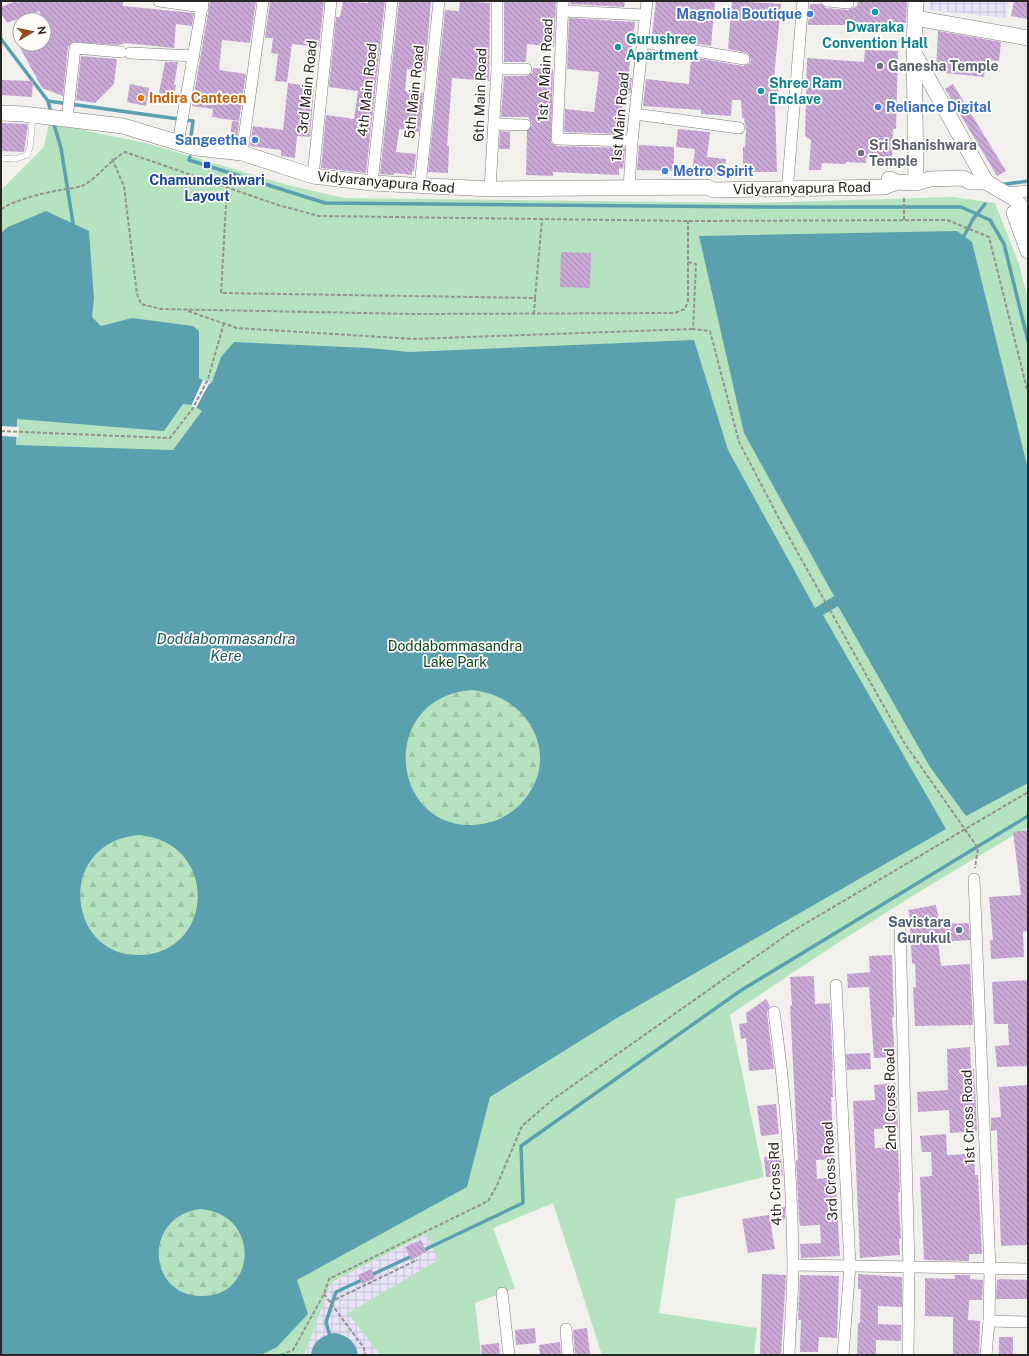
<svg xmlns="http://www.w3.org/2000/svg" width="1029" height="1356" font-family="'Public Sans',sans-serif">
  <defs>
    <pattern id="industrial-grid" width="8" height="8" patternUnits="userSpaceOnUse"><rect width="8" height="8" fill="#e8e3f9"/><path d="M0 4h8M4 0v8" fill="none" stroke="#c7c3d5"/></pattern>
    <pattern id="forest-firs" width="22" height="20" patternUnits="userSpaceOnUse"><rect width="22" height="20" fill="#b6e3bf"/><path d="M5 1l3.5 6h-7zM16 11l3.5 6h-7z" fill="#9cc3a4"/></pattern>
    <pattern id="building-back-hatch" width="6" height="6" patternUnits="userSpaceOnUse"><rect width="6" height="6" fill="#caa9d6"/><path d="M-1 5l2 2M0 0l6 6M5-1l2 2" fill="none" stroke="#a489ad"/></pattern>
  </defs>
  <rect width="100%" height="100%" fill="#f1f0ed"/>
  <!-- industrial -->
  <g fill="url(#industrial-grid)">
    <path d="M930,1H1008L1006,18L929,10Z"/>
    <path d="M427,1234L438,1260L349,1313L380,1355H304L329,1288L335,1281Z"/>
  </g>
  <!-- green -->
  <path fill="#b6e3bf" d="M49,123L146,143L284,184L344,198L750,203L953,197L995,203L1019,264L1028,299V827C927,886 827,948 730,1015L764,1177L676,1199L659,1313L757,1328L754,1355H602L553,1203L493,1228L515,1288L475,1303L481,1355H380L348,1313L438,1260L426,1234L334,1281L329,1288L304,1355H1V190L44,147Z"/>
  <!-- forest -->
  <g fill="url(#forest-firs)">
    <circle cx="472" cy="758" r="67"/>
    <circle cx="139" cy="895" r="59"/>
    <circle cx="202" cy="1253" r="44"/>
  </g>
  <!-- water -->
  <g fill="#5ba0ae" fill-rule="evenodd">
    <path d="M46,211L89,231L94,299L92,317L101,326L132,318L193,326L199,331V378L210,384L212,382L221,357L234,342L369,348L410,352L694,340L728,450L815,608L834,596L744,433L699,236L957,231L972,242L1028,469V783L966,816L930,767L838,606L823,615L946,829L617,1018L490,1097L467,1187L297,1280L308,1314L277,1347L261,1355H1V233L8,227ZM183,404L192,405L202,411L173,450L16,445L17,419L164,431ZM472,690C528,695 562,755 524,800C511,816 493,824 473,825C389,828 378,697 472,690ZM139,835C219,842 215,952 141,955C66,958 55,842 139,835ZM200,1209C262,1214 256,1296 203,1296C147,1297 142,1217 200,1209Z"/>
    <path d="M335,1333C347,1335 356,1342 358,1355H311C312,1342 322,1335 335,1333Z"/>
  </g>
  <!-- pier -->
  <g fill="#f1f0ed">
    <path d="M203,380L210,382L196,408L191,406Z"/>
    <path d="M1,426L19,427L18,437L1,436Z"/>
  </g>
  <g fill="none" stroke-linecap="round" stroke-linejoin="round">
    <!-- stream -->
    <g stroke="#5ba0ae" stroke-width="3.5">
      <path d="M1,39L48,101L193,121L191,136"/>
      <path d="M48,101L51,113"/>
      <path d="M53,121L61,148L73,223L72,227"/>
      <path d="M190,157L189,160L325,203L765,207H961L990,220L1004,244L1028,341"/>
      <path d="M999,185L1028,181"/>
      <path d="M964,236L973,219L985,204"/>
      <path d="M422,1251L523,1203L521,1146L740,991L1028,816"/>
      <path d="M369,1276L412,1256"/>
      <path d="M330,1337L326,1322L336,1292L364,1279"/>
    </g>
  </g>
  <!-- building -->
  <g fill="url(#building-back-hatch)">
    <path d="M16,1L17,3L24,1H123V6L194,13L192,26L176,24L174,48L125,43L119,45L72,42L68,47L63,96L42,88L18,44H44V20H39L40,11L7,23L1,13V7Z"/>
    <path d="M210,1H256L250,43L222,40L219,70L246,74L239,121L212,117L213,109L192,106Z"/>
    <path d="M270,1H324L319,47L292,44L287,82L275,81L278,54L271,53L273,38H265Z"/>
    <path d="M343,1L368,3L369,1H385L366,173L321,168L326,115L354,119L358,91L329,87L336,17H340Z"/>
    <path d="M399,1H431L425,71L407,69L405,91L423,93L419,132L399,129V131L396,152L416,154L414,171H412V175L394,173V175L380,174Z"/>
    <path d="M460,1L490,3L489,81L452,78L447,146H449L448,173L428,172L445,10L459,11Z"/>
    <path d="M504,1H556L554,47L527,44L526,62H504Z"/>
    <path d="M570,1H625L624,7L570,4Z"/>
    <path d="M656,1H715L711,46L652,36Z"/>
    <path d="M732,1L781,4L774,78H778V105H775L777,172H743V147H745L746,129L744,118H742L741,100H732L731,116L701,114V110L643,106L646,79L689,84L691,57L743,66L749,64L751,60L748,53L728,49Z"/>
    <path d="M858,1H907L906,23L893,22L891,24V31L858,29V25H808L810,4H821L826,8L848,10L857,6Z"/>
    <path d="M1014,1H1028V19L1011,16Z"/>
    <path d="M569,18L635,22L628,77L632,78L630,94L624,93L621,116H625L623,134L564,132L565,109L594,112L599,72L567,69Z"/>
    <path d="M938,31L1001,42L999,61L986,60L984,77L936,72Z"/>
    <path d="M865,50L898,51L896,129H893L892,159L866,158V163L846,162V164L822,163L821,170H809L811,140L805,136L807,58L864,62Z"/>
    <path d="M81,56L117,59L114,84L95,103L76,100Z"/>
    <path d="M165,62H178L174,85H176L174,96L159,93Z"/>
    <path d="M533,68L553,69L551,143L557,146L625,148L623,169L619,168V175L553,172V176L526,175L527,131L532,125L528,117H501L504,76H526L532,73Z"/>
    <path d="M1,80L33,81L32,97L1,95Z"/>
    <path d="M288,83L314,87L310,137L297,136L295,158L281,156V150L250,146L253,126L283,130Z"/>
    <path d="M130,84L149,88L146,106L127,102Z"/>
    <path d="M953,84L1006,171L997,176L945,89Z"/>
    <path d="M232,121L239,122L237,139L230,138Z"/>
    <path d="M1,123L28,124L24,152L1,151Z"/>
    <path d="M678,129L710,132L707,157L726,159L724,174L692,172L695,149L676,147Z"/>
    <path d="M500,131L510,132V149H499Z"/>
    <path d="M639,145L674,147V171L637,170Z"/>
    <path d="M561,252L591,253L590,288L560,287Z"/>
    <path d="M1028,830V931L1023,932L1024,957L991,959L990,940H993L989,897L1021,895L1013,832Z"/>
    <path d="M936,905L940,924L969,923L970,940L938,942L941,966L970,964L973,1025L915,1026L913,988L916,987L915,963L912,964L910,928H912L908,910Z"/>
    <path d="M892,955L894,1017H892L895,1057L874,1058L869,987L848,988L847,974L870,972L869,956Z"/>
    <path d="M814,976L815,1004L830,1003L833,1071H832L833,1097H831L834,1159L816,1160L817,1179L835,1177L840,1256L801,1258L800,1244L821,1243L820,1225L800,1226L799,1218L796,1160H798L790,1006L792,1005L790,977Z"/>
    <path d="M1028,980V1066L997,1067L995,1046L1009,1045L1008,1024H994L992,982Z"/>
    <path d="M766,999L770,1006L767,1013L774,1069L749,1071L746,1038L741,1039L739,1024L747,1023L746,1013Z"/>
    <path d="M970,1047L971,1069H974L977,1131L950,1133L949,1110L918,1112L917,1092L948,1090L947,1049Z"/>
    <path d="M870,1053L871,1069L847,1070L846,1054Z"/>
    <path d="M896,1083L898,1128L874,1129L875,1148L898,1147L900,1192L898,1193L901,1239H899L900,1255L860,1258L853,1101L875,1100L874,1085Z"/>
    <path d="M1028,1085V1245L1001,1246L997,1133V1130L991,1131V1118L1001,1117L999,1087Z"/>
    <path d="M776,1104L779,1134L761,1136L757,1106Z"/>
    <path d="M946,1134L947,1155L974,1154L975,1175H978L982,1254H969V1261L924,1260L920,1177L932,1176L931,1152H922L920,1136Z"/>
    <path d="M781,1155L783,1176L766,1177L764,1157Z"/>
    <path d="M785,1207V1219L772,1221L771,1208Z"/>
    <path d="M769,1215L775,1249L748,1253L742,1219Z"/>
    <path d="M421,1240L426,1252L411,1260L405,1247Z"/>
    <path d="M371,1269L375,1278L362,1284L358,1275Z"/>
    <path d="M762,1274L786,1275L781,1355H760Z"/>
    <path d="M858,1274L902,1277V1307L878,1306V1324L901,1325V1341L876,1340V1355H857L858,1323H860L861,1289H858Z"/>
    <path d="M800,1275L839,1276L837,1338L819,1337L818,1352H800L801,1320H798Z"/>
    <path d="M954,1275H970V1279L983,1280L982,1300H969L968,1320L980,1321L979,1355H953V1317L925,1316V1278L955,1279Z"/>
    <path d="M1000,1279L1028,1280V1299H996L997,1280Z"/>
    <path d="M535,1328L536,1343L516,1345L515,1330Z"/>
    <path d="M587,1328L590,1355H575L573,1330Z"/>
    <rect x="999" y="1337" width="14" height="18"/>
    <path d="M560,1342L561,1355H540L539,1345Z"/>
    <path d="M499,1343L500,1355H482L481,1345Z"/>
  </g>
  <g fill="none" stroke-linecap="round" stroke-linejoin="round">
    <!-- lane casing -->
    <g stroke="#7d7c79" stroke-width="6">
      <path id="lane" d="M1,158L15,159L27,155L30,147L33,115"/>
    </g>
    <!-- street casing -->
    <g stroke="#7d7c79" stroke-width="12">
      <g id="street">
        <path d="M159,1L203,7"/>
        <path d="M563,1L557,139L632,141"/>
        <path d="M827,1L848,3"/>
        <path d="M564,11L645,15"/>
        <path d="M642,42L744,59"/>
        <path d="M130,53L194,56"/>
        <path d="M497,69H526"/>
        <path d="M635,114L739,128"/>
        <path d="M67,119L75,48L121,52"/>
        <path d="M494,124L525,125"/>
        <path d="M178,143L203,1"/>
        <path d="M242,153L263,1"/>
        <path d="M313,176L331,1"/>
        <path d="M788,180L803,1"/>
        <path d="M372,183L392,1"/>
        <path d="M420,186L439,1"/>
        <path d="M629,188L632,141L647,1"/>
        <path d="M490,189L497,69V1"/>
        <path d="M1007,193L1028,191"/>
        <path d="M974,879L990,1269L989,1321L986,1355"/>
        <path d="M900,929L909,1268L908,1355"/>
        <path d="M836,985L850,1265L843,1355"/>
        <path d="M774,1012C786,1096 792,1179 793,1264C793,1294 790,1325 789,1355"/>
        <path d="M793,1265L1028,1269"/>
        <path d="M502,1293L509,1355"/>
        <path d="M989,1321L1028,1322"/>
        <path d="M566,1329L568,1355"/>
      </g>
    </g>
    <!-- secondary casing -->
    <g stroke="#7d7c79" stroke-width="16">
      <g id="secondary">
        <path d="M915,18L1028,38"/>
        <path d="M915,55L986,182"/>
        <path d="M1,113L23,114L123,126L196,148L242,153L313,176L372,183L490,189L707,187L714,190L884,187L897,182"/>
        <path d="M889,179L897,182L916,183L930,179L963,178L970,182H986L1015,199L1021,207L1028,224"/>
        <path d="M916,183L914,43L916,1"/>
        <path d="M1014,213L1028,251"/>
      </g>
    </g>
    <!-- path -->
    <g stroke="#939290" stroke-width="2" stroke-dasharray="4 2" stroke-linecap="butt">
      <path d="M112,159L124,186L137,294L141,304L161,309L414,314L675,313L685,309L688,301V221"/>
      <path d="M227,187L221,293L535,298L542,219"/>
      <path d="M1,209C18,199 40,194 60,190C67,189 77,188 84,185C99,176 108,162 125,152L278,205L319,216L688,221L947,220L989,237L1028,393"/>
      <path d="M904,220V196"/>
      <path d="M688,262L696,264L693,329L710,331L739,442L785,530L905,744L978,848L975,868"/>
      <path d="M188,311L237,328L413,339L693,329"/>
      <path d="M534,314L535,298"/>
      <path d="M1,431L170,438L193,408L208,379L224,323"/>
      <path d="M324,1294L364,1348L365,1355"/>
      <path d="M330,1302L417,1260"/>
      <path d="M281,1355L293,1350L324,1294L329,1279L488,1201L497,1185L522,1126L552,1100L791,932L1028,792"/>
    </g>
    <!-- lane -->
    <use href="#lane" stroke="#fff" stroke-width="5.5"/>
    <!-- street -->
    <use href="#street" stroke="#fff" stroke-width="11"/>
    <!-- secondary -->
    <use href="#secondary" stroke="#fff" stroke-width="15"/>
  </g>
  <!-- markers -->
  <g fill="#0f9aa8" stroke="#fffefa" stroke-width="1.5">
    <circle cx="875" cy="12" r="4"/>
    <circle cx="618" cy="47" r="4"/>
    <circle cx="761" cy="91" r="4"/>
  </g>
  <g fill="#3f7fe0" stroke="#fffefa" stroke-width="1.5">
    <circle cx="810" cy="14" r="4"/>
    <circle cx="878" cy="107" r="4"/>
    <circle cx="255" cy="140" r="4"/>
    <circle cx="665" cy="171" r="4"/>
  </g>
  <g fill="#6b7280" stroke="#fffefa" stroke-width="1.5">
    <circle cx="880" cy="66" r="4"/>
    <circle cx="861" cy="153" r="4"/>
  </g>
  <circle fill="#e8710a" stroke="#fffefa" stroke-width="1.5" cx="141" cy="98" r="4"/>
  <rect fill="#1a4fb4" stroke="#fffefa" stroke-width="1.5" x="203" y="161" width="8" height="8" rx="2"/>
  <circle fill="#5c6f8a" stroke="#fffefa" stroke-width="1.5" cx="959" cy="930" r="4"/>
  <g text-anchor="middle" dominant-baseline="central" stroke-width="3.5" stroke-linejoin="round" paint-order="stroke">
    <!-- shop labels -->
    <g font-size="14" font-weight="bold" fill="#366cbe" stroke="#fffefa" text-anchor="end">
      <text x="802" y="14">Magnolia Boutique</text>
      <text x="886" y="107" text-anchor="start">Reliance Digital</text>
      <text x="247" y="140">Sangeetha</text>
      <text x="673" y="171" text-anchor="start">Metro Spirit</text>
    </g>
    <!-- culture labels -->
    <g font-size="14" font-weight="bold" fill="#0d838f" stroke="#fffefa" text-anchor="start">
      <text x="875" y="27" text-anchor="middle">Dwaraka<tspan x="875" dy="16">Convention Hall</tspan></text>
      <text x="626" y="39">Gurushree<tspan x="626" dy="16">Apartment</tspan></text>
      <text x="769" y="83">Shree Ram<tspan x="769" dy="16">Enclave</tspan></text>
    </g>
    <!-- worship labels -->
    <g font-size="14" font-weight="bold" fill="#5b616d" stroke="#fffefa" text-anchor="start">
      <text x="888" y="66">Ganesha Temple</text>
      <text x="869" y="145">Sri Shanishwara<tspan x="869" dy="16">Temple</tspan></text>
    </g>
    <!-- street labels -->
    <g font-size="14" fill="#272625" stroke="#fffefa">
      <text transform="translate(545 70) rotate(-87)">1st A Main Road</text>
      <text transform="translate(307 87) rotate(-84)">3rd Main Road</text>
      <text transform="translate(367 90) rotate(-84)">4th Main Road</text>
      <text transform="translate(414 92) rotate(-84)">5th Main Road</text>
      <text transform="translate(480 95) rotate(-88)">6th Main Road</text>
      <text transform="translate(620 117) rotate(-85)">1st Main Road</text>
      <text transform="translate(386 182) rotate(5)">Vidyaranyapura Road</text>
      <text transform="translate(802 188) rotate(-1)">Vidyaranyapura Road</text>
      <text transform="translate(890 1099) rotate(-91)">2nd Cross Road</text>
      <text transform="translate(968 1117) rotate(-92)">1st Cross Road</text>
      <text transform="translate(830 1171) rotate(-93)">3rd Cross Road</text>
      <text transform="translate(775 1184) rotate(-92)">4th Cross Rd</text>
    </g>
    <!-- food labels -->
    <g font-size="14" font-weight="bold" fill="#c56008" stroke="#fffefa" text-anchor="start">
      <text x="149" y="98">Indira Canteen</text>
    </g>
    <!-- transit labels -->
    <g font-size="14" font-weight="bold" fill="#164399" stroke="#fffefa">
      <text x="207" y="180">Chamundeshwari<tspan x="207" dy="16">Layout</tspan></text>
    </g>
    <!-- park labels -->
    <g font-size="14" fill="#0f4521" stroke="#fffefa">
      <text x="455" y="646">Doddabommasandra<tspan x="455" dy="16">Lake Park</tspan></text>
    </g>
    <!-- service labels -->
    <g font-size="14" font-weight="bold" fill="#4e5e75" stroke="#fffefa" text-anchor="end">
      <text x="951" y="922">Savistara<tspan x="951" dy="16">Gurukul</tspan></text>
    </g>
    <!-- water labels -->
    <g font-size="15" font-style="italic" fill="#19555f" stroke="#fffefa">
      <text x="226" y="638">Doddabommasandra<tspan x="226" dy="17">Kere</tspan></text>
    </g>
  </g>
  <!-- border -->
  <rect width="1029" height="1356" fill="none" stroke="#272625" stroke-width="4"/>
  <!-- north arrow -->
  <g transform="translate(32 32) rotate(81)"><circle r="19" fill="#fffefa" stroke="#a9a8a5"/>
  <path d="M0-3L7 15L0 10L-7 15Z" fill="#8f4d1b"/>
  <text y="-6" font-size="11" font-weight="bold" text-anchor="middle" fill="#272625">N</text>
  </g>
</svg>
